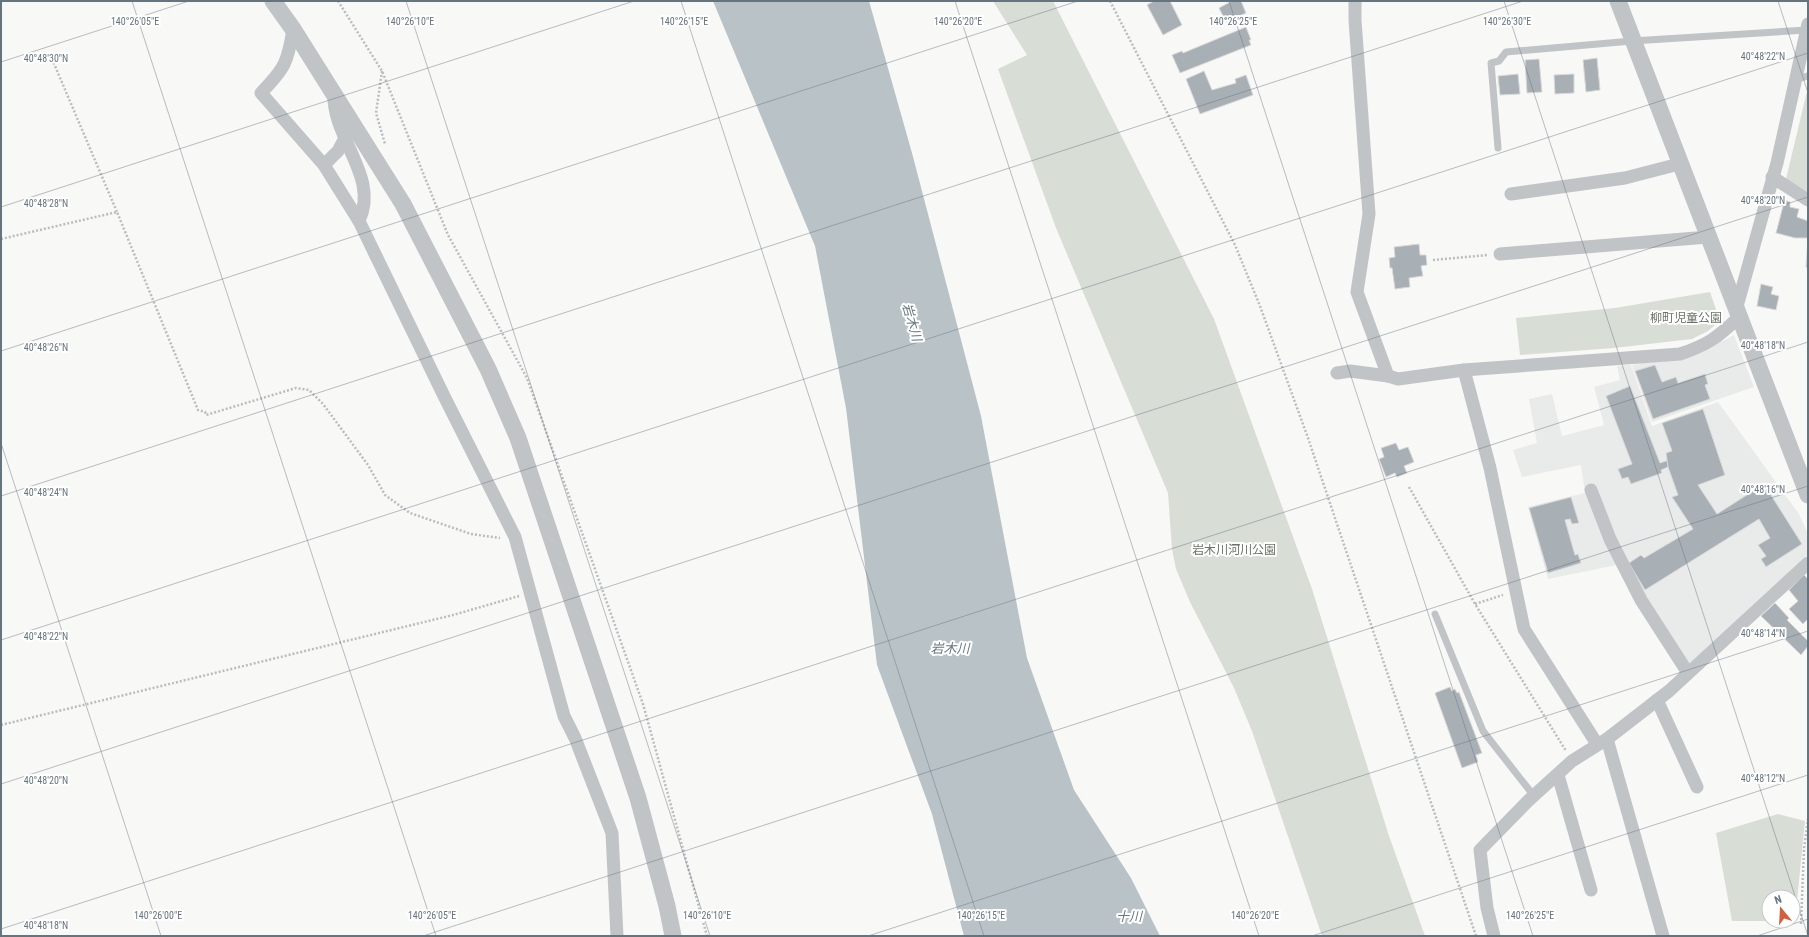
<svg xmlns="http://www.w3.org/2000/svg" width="1809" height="937" font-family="'Roboto Condensed','Noto Sans JP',sans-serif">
  <rect width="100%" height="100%" fill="#f8f8f6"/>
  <!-- built -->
  <g fill="#e9eaea">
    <path d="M1734,335L1754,387L1652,422L1632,365L1701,352Z"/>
    <path d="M1631,365L1652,426L1718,402L1799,514L1808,534V554L1687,667L1617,565L1548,579L1528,507L1585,493L1581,465L1522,477L1513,450L1537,443L1529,399L1552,394L1562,436L1604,425L1594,387L1620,380L1617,366Z"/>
  </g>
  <!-- green -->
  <g fill="#d8ddd6" fill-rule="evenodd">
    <path d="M993,1H1053L1214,319L1312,589L1389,836L1425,936H1322L1252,731L1234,688L1190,602L1176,569L1172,549L1168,493L1056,228L998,69L1027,55Z"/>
    <path d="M1808,87V192L1786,179Z"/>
    <path d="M1710,292L1720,321L1708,331L1692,339L1614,348L1520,355L1516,318L1615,308Z"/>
    <path d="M1778,814L1805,821L1795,921H1732L1716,833ZM1769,897H1793V921H1769Z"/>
  </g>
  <!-- water -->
  <path fill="#b9c3c7" d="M713,1H869L912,153L981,416L1027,658L1074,790L1131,878L1160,936H964L932,814L877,665L846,408L815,246Z"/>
  <!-- building -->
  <g fill="#a8afb5" stroke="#dadad9">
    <path d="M1154,1H1170L1182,25L1163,35L1147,5Z"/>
    <path d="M1232,1H1241L1246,13L1226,22L1219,8Z"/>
    <path d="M1246,27L1251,40H1249L1251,45L1180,73L1172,55L1182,51L1183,53Z"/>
    <path d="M1597,58L1600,90L1586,92L1583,60Z"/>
    <path d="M1539,59L1542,92L1527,93L1525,60Z"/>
    <path d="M1204,71L1212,90L1236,83L1235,79L1246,75L1253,95L1200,114L1186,79Z"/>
    <path d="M1518,74L1520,94L1500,95L1498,76Z"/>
    <path d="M1574,74V93L1555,94L1554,75Z"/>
    <path d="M1782,199L1790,202V207L1799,209L1797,217L1808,221V268L1806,267L1808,238H1795L1776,233L1783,206L1780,205Z"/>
    <path d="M1419,244L1420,255H1426L1427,265L1421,266L1423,276L1409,278L1410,287L1395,289L1392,268H1390L1389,258L1395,257L1394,247Z"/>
    <path d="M1761,284L1773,287L1771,294L1779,296L1776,310L1757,306Z"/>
    <path d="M1655,365L1662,382L1676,377L1678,383L1705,374L1708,384L1705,385L1710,399L1653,419L1635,371Z"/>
    <path d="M1630,386L1660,463L1669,460L1668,467L1661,470L1662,473L1631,484L1628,477L1622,479L1618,469L1632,464L1606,396Z"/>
    <path d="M1703,409L1725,475L1698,485L1717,514L1764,484L1802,544L1766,567L1761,559L1766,556L1758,545L1770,538L1759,519L1645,590L1629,563L1641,555L1644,558L1693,529L1672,497L1678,495L1668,467L1666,453L1672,451L1662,423Z"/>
    <path d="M1396,443L1399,450L1408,447L1414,462L1404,466L1407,473L1397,477L1395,473L1386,477L1379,459L1384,457L1381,448Z"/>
    <path d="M1571,497L1579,523L1572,524L1570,519L1565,520L1575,555L1578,554L1581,563L1548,573L1529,508Z"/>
    <path d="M1804,575L1808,579V619L1803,624L1789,609L1798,601L1789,590Z"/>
    <path d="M1775,603L1789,618L1787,620L1808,641V646L1801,655L1761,616Z"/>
    <path d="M1450,687L1452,691L1455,689L1457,693L1459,692L1482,753L1476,755L1478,762L1462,768L1435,693Z"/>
  </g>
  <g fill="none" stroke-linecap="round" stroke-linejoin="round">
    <!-- path -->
    <g stroke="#babdbf" stroke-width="2.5" stroke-dasharray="2 2" stroke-linecap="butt">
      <path d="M338,1L382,71L448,235L527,378L643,704L707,936"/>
      <path d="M1110,1L1235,245L1260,306L1308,438L1476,936"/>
      <path d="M52,59L117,212"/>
      <path d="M382,71L376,113L385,144"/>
      <path d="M1,239L117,212L198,410L205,412L206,415L296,388L309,390L323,404L368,465L385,495L410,513L471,534L500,538"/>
      <path d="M1433,260L1488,255"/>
      <path d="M1409,487L1475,604L1566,751"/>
      <path d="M1475,604L1503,595"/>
      <path d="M1,725L453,615L519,596"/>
      <path d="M1801,924L1804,849L1808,819"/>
    </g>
    <!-- service -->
    <g stroke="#c0c4c7" stroke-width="7">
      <path d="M1796,79L1808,76"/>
      <path d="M1498,148L1491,63L1499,61L1506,52L1632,41L1807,30"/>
      <path d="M1435,614L1483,731L1534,796"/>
    </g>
    <!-- minor -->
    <g stroke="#c0c4c7" stroke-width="13">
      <path d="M1355,1V20L1369,214L1357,292L1388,376L1398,379L1464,370L1680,354C1707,345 1717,338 1738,318"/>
      <path d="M293,29C288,63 284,69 261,93L324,165L359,221L444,396L515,537L564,716L575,738L612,833L617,936"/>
      <path d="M334,94C332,138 380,177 359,221"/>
      <path d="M324,165L338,151L345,138"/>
      <path d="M1772,177L1808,200"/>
      <path d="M1511,194L1625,178L1679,164"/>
      <path d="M1500,254L1708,237"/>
      <path d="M1736,310L1777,163L1808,24"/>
      <path d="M1464,370L1490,468L1524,629L1597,744"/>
      <path d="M1337,373L1350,371L1388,376"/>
      <path d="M1591,490L1610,539L1641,600L1688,673"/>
      <path d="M1657,700L1697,787"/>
      <path d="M1607,739L1663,936"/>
      <path d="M1558,775L1591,890"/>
      <path d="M1494,936L1487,908L1480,850L1528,801L1572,761L1607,739L1669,691L1808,563"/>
    </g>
    <!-- tertiary -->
    <g stroke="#c0c4c7" stroke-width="17">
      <path d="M273,1L293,29L403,204L488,369L518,438L638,798L667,906L673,936"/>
      <path d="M1618,1L1808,495"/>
    </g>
  </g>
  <!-- ticks -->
  <path fill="none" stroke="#66747e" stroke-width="1" stroke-opacity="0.45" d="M132,1L436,936M406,1L710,936M681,1L984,936M955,1L1259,936M1229,1L1533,936M1504,1L1808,936M1778,1L1808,93M1,62L189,1M1,207L634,1M1,351L1078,1M1,443L161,936M1,496L1523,1M1,640L1808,53M1,784L1808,197M1,929L1808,342M423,936L1808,486M868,936L1808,631M1312,936L1808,775M1757,936L1808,919"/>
  <g text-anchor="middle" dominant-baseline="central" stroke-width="4" stroke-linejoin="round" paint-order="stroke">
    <!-- park labels -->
    <g font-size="12" fill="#687765" stroke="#fff">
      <text x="1686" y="318">柳町児童公園</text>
      <text x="1234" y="550">岩木川河川公園</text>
    </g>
    <!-- water labels -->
    <g font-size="13" font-style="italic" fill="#67797f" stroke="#fff">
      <text transform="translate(912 322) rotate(74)">岩木川</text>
      <text x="950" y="648">岩木川</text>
      <text x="1129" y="916">十川</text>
    </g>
  </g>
  <g font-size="10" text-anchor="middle" fill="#66747e" stroke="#fff" stroke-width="4" stroke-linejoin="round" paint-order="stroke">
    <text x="135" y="25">140°26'05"E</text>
    <text x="410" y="25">140°26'10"E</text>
    <text x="684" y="25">140°26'15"E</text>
    <text x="958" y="25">140°26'20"E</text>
    <text x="1233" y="25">140°26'25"E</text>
    <text x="1507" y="25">140°26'30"E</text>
    <text x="1763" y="60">40°48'22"N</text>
    <text x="46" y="62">40°48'30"N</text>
    <text x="1763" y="204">40°48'20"N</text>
    <text x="46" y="207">40°48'28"N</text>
    <text x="1763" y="349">40°48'18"N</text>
    <text x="46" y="351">40°48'26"N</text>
    <text x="1763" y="493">40°48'16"N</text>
    <text x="46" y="496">40°48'24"N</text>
    <text x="1763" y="637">40°48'14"N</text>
    <text x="46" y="640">40°48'22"N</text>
    <text x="1763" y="782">40°48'12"N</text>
    <text x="46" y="784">40°48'20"N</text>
    <text x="158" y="919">140°26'00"E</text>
    <text x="432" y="919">140°26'05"E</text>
    <text x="707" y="919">140°26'10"E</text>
    <text x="981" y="919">140°26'15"E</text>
    <text x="1255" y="919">140°26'20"E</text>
    <text x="1530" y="919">140°26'25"E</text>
    <text x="46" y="929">40°48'18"N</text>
  </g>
  <!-- border -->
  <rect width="1809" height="937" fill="none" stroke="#66747e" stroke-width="4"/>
  <!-- north arrow -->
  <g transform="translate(1781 909) rotate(342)"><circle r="19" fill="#ffffff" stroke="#c2c7cb"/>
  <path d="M0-3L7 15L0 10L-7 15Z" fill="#d3603c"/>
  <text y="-6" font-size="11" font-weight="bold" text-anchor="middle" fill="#66747e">N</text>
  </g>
</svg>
